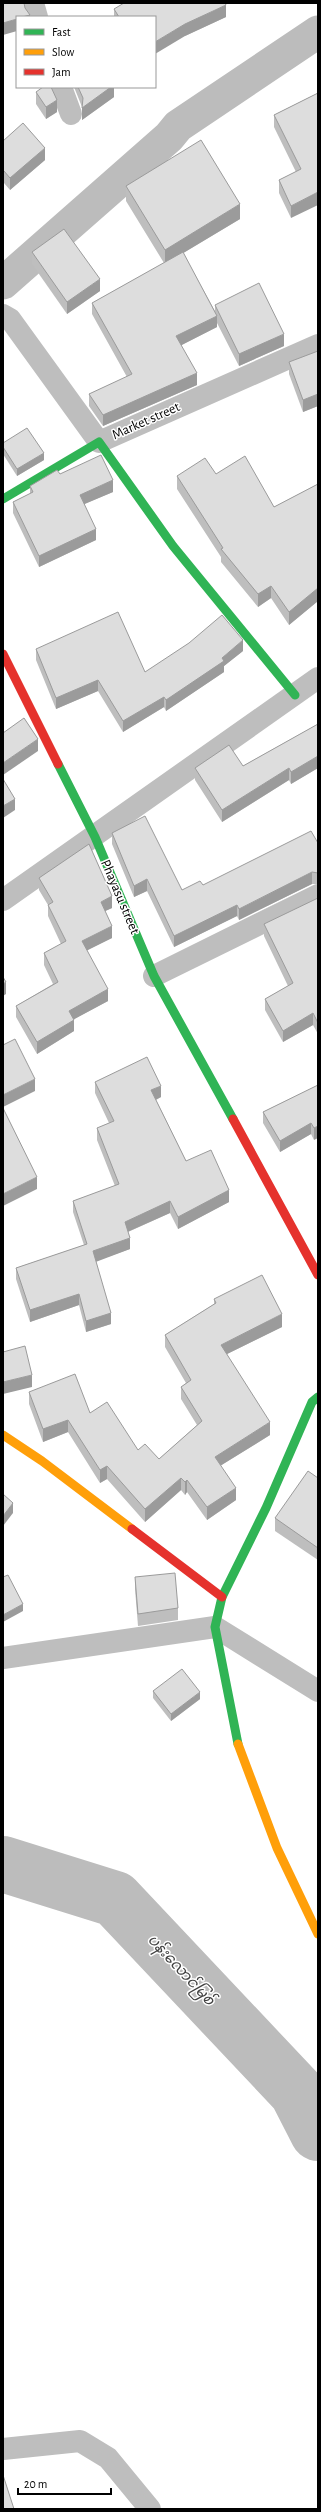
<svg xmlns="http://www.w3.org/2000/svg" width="321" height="2512" font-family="'Alegreya Sans','Noto Sans Myanmar',sans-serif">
  <rect width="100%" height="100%" fill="#fff"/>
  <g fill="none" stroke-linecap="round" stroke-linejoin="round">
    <!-- canal -->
    <path stroke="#bcbcbc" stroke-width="33" d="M3,283L169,137L178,126L318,32"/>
    <!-- river -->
    <path stroke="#bcbcbc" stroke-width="56" d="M3,1864L115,1899L297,2092L318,2133"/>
    <!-- street -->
    <g stroke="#bebebe" stroke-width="22">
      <path d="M33,3L37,17"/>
      <path d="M61,87L71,114"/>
      <path d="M3,315L10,319L99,442L318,345"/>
      <path d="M3,900L318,678"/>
      <path d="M154,976L318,895"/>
      <path d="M3,1658L215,1627L318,1691"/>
      <path d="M3,2449L80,2441L108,2458L150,2509"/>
    </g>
    <!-- fast -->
    <g stroke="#30b455" stroke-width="9">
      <path d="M3,499L99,442L173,546L295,695"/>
      <path d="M58,764L95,837L154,976L233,1119"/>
      <path d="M238,1744L215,1627L222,1597L266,1508L312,1402L318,1397"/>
    </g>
    <!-- slow -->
    <g stroke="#ff9f0a" stroke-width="9">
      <path d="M3,1435L42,1461L132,1529"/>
      <path d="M238,1744L277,1848L318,1934"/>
    </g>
    <!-- jam -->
    <g stroke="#e5322d" stroke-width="9">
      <path d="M3,654L58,764"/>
      <path d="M233,1119L318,1275"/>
      <path d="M132,1529L222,1597"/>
    </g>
  </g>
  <!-- wall -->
  <g fill="#bebebe">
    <path d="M114,9L226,17L185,36L155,17H114Z"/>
    <path d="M74,87H114V97L82,120V107Z"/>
    <path d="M36,92L57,112L46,119L36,104Z"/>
    <path d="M318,93L291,218L279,193V180L296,172L274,127V115Z"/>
    <path d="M3,141L45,160L10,190L4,183H3Z"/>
    <path d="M126,186L240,219L183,253L215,311V305L284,346L239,366L217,323V327L181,345L197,385L103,426L89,406V394L127,377L92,314V303L164,263L126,201Z"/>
    <path d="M32,252L100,291L67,314L32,264Z"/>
    <path d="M318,351V406L303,412L289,374V362Z"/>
    <path d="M3,443L44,460L17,476L3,454Z"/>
    <path d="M60,474L113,492L84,504L96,540L39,567L13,513V502L30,494V486Z"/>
    <path d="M216,474L274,507L318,484V601L289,625L271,598L258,607L221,562V557L177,489V476Z"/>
    <path d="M36,649L145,672L243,651L224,666V672L166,711L164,707L123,732L98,691L56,709L36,660Z"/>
    <path d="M318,724V768L291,784L289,780L222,822L195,780V768L243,766Z"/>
    <path d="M112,833L182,890L203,885L318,843V884H312L239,920L237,916L174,947L147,891L134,897L112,844Z"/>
    <path d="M39,878L112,908L105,911L112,938L87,950L108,1001L74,1019V1031L37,1054L16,1017V1006L53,984L44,965V953L61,944L48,916V905L39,890Z"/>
    <path d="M318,898V1034L313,1025L283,1042L265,1010V999L288,986L264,936V924Z"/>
    <path d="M95,1082L161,1097L156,1100L186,1161L229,1202L178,1229L170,1213L128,1232L130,1249L96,1261L111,1324L86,1332L79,1305L30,1322L16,1279V1268L84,1245L73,1212V1201L115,1186L97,1140V1128L109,1123L95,1093Z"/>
    <path d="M318,1085L314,1140L311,1134L280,1152L263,1123V1112Z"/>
    <path d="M214,1299L282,1327L227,1354L270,1435L220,1466L236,1500L207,1520L187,1492L185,1495L181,1490L145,1522L107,1479L100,1483L68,1432L43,1442L29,1404V1392L90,1413L138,1450L159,1459L197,1425L181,1399V1387L186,1383L165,1347V1335L214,1304Z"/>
    <path d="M318,1478V1560L275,1531V1518Z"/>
    <path d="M135,1577L178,1608V1620L138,1626L135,1589Z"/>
    <path d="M153,1691L200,1699L171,1721L153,1698Z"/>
  </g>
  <!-- shaded-wall -->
  <g fill="#9b9b9b">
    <path d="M226,5V17L185,36L155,54V42L185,24Z"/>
    <path d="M30,15V17H22Z"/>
    <path d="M17,19V31L3,35V23Z"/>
    <path d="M111,87H114V97L82,120V108Z"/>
    <path d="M57,100V112L46,119V107Z"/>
    <path d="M45,148V160L10,190V178Z"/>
    <rect x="3" y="171" width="1" height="12"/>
    <path d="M318,192V205L291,218V206Z"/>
    <path d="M240,204V219L165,264V250Z"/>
    <path d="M100,279V291L67,314V302Z"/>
    <path d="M217,316V327L176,348V336Z"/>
    <path d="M284,334V346L239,366V354Z"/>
    <path d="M197,373V385L103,426V415Z"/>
    <path d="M318,394V406L303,412V400Z"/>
    <path d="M44,453V460L17,476V469Z"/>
    <path d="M113,480V492L80,506V495Z"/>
    <path d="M96,529V540L39,567V556Z"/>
    <path d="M271,586V598L258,607V594Z"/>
    <path d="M318,588V601L289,625V612Z"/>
    <path d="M243,640V651L224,666V672L166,711V700L222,658Z"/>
    <path d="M98,680V691L56,709V698Z"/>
    <path d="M164,697V707L123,732V721Z"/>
    <path d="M38,739V751L3,775V763Z"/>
    <path d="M318,756V768L291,784V772Z"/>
    <path d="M289,768V780L222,822V810Z"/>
    <path d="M15,799V810L3,818V806Z"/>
    <path d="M312,872V884L239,920V909Z"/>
    <path d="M147,879V891L134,897V886Z"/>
    <path d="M112,896V908L101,913V902Z"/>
    <path d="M237,905V916L174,947V936Z"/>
    <path d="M112,926V938L82,953V941Z"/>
    <path d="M6,982V994L3,996V984Z"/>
    <path d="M108,989V1001L69,1022V1011Z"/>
    <path d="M313,1013V1025L283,1042V1031Z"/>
    <path d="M74,1020V1031L37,1054V1042Z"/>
    <path d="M35,1079V1091L3,1107V1095Z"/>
    <path d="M161,1086V1097L151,1102V1090Z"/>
    <path d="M311,1123V1134L280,1152V1141Z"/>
    <path d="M318,1126V1138L314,1140V1128Z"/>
    <path d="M37,1177V1189L3,1206V1194Z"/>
    <path d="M229,1190V1202L178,1229V1217Z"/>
    <path d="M170,1201V1213L125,1233V1222Z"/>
    <path d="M130,1238V1249L93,1263V1251Z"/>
    <path d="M79,1294V1305L30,1322V1310Z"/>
    <path d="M111,1313V1324L86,1332V1321Z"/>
    <path d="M282,1314V1327L221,1357V1345Z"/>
    <path d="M32,1375V1387L3,1394V1382Z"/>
    <path d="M68,1420V1432L43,1442V1429Z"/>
    <path d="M270,1422V1435L215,1469V1457Z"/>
    <path d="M107,1466V1479L100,1483V1470Z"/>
    <path d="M181,1478V1490L145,1522V1509Z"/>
    <path d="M187,1480V1492L185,1495V1482Z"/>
    <path d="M236,1488V1500L207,1520V1507Z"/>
    <path d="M13,1503V1513L3,1526V1516Z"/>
    <path d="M23,1604V1611L3,1622V1615Z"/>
    <path d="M200,1692V1699L171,1721V1714Z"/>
  </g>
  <!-- building -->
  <g fill="#ddd" stroke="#9b9b9b">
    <path d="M3,3H24L25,8L30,15L22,17H17V19L3,23Z"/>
    <path d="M124,3H225L226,5L185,24L155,42V17H119L114,9Z"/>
    <path d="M43,87H51L57,100L46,107L36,92Z"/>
    <path d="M78,87H111L82,108L83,98Z"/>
    <path d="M318,93V192L291,206L279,180L301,169L274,115Z"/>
    <path d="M23,123L45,148L10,178L4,171H3V141Z"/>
    <path d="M201,140L240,204L165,250L126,186Z"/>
    <path d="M64,229L100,279L67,302L32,252Z"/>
    <path d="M183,252L217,316L176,336L197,373L103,415L89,394L132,374L92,303Z"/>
    <path d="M259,283L284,334L239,354L215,305Z"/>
    <path d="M318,351V394L303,400L289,362Z"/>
    <path d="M27,428L44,453L17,469L3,447V443Z"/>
    <path d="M101,455L113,480L80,495L96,529L39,556L13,502L33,492L30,486L57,470L60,474Z"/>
    <path d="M245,456L274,507L318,484V588L289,612L271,586L258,594L221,549L223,548L177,476L205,458L216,474Z"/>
    <path d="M118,612L145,672L189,643L222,615L243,640L222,658L224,661L166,700L164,697L123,721L98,680L56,698L36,649Z"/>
    <path d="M24,718L38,739L3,763V733Z"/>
    <path d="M318,724V756L291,772L289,768L222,810L195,768L229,745L243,766Z"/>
    <path d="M3,779L15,799L3,806Z"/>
    <path d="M145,816L182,890L200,881L203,885L311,831L318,843V873L312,872L239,909L237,905L174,936L147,879L134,886L112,833Z"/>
    <path d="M89,844L112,896L101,902L112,926L82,941L108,989L69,1011L74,1020L37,1042L16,1006L58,982L44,953L66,941L48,905L53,902L39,878Z"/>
    <path d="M318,898V1023L313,1013L283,1031L265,999L293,983L264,924Z"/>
    <path d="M3,977L6,982L3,984Z"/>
    <path d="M15,1039L35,1079L3,1095V1045Z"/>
    <path d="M147,1057L161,1086L151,1090L186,1161L211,1150L229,1190L178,1217L170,1201L125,1222L130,1238L93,1251L111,1313L86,1321L79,1294L30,1310L16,1268L87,1244L73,1201L119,1184L97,1128L114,1121L95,1082Z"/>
    <path d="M318,1085V1126L314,1128L311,1123L280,1141L263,1112Z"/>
    <path d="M3,1108L37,1177L3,1194Z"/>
    <path d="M262,1275L282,1314L221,1345L270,1422L215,1457L236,1488L207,1507L187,1480L185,1482L181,1478L145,1509L107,1466L100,1470L68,1420L43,1429L29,1392L75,1374L90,1413L107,1402L138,1450L145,1444L159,1459L202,1421L181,1387L191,1380L165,1335L216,1303L214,1299Z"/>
    <path d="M25,1346L32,1375L3,1382V1352Z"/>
    <path d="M308,1471L318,1478V1548L275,1518Z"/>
    <path d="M3,1494L13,1503L3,1516Z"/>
    <path d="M175,1573L178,1608L138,1614L135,1577Z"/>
    <path d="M8,1575L23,1604L3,1615V1577Z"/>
    <path d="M182,1669L200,1692L171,1714L153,1691Z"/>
    <path d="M3,2475L14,2509H3Z"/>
  </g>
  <g text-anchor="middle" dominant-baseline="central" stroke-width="3" stroke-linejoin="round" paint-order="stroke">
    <!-- street labels -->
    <g font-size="14" fill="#000" stroke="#fff">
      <text transform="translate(146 421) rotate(-24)">Market street</text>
      <text transform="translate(120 897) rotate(67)">Phayasu street</text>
    </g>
    <!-- water labels -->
    <g font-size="15" font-style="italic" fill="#414141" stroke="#fff">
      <text transform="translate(181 1970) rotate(47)">ပန်းလောင်မြစ်</text>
    </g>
  </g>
  <!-- border -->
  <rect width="321" height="2512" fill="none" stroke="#000000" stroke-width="8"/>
  <!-- legend -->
  <rect x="16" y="16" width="140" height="72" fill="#ffffff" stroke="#999999"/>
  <rect x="24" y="29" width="20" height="6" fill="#30b455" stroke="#999999"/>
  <text x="52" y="36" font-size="12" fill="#000000">Fast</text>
  <rect x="24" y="49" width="20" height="6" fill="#ff9f0a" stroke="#999999"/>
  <text x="52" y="56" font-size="12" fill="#000000">Slow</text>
  <rect x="24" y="69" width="20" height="6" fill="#e5322d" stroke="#999999"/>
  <text x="52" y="76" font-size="12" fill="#000000">Jam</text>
  <!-- scale -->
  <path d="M18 2488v6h93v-6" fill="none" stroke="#000000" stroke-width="2"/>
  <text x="24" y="2488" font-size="12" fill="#000000" stroke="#ffffff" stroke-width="3" paint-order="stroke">20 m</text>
</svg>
